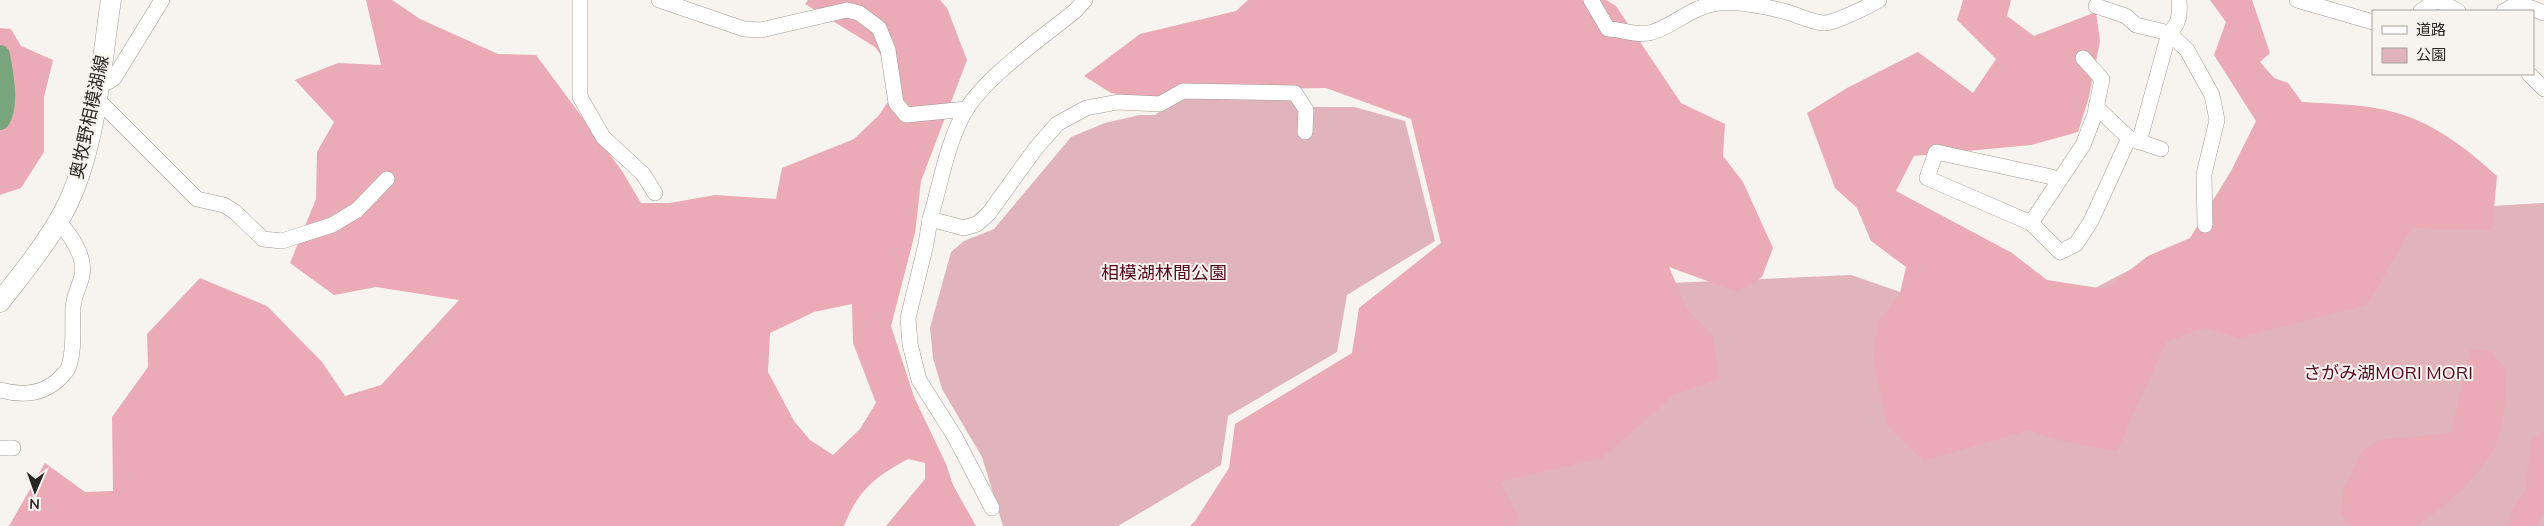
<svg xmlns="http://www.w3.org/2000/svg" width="2544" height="526" font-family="Mulish,'Noto Sans JP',sans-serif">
  <rect width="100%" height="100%" fill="#f7f3ee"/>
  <!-- green -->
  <g fill="#e1b4bc">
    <path d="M1184,94L1286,97L1299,107H1354L1405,121L1435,241L1347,295L1337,352L1228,416L1221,465L1118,526H1003L982,457L942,389L933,358L930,328L951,252L964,241L994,229L1071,137L1105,123L1140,115H1155Z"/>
    <path d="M2544,203V526H1350L1647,284L1851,275L2013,331L2181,243L2460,208Z"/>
  </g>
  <!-- forest -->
  <g fill="#eaaab6" fill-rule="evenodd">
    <path d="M366,0H392L420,19L498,54L536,55L622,171L641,203H670L715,195L776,199L782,168L854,139L879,115L901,83L875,47L805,4L808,0H940L947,8L967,60L921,181L915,233L891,326L914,397L946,464L953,485L976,526H886L925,479V463L908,459C875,477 858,490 844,526H9L45,463L85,492L113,491L112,417L148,367L147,334L200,278L267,306L322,362L345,396L381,385L459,300L376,287L334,295L290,263L316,199L317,152L334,122L295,80L338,63L381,65ZM852,304L853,343L876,403L860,429L833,455L810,440L794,421L768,372L770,333L814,312Z"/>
    <path d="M1248,0H1606L1616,6L1681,103L1725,124L1723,156L1743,182L1773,248L1762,277L1737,292L1669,267L1687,309L1713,336L1719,379L1674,395L1602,458L1500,482L1519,517L1515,526H1190L1195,521L1229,468L1235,424L1352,353L1359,308L1441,243L1411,119L1326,88L1182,90L1162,101L1111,93L1084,76L1140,34L1236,11Z"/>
    <path d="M1963,0H2011L2007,16L2034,36L2096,12L2100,41L2089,97L2078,132L2031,145L1914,156L1896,191L2012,253L2047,280L2105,289L2148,256L2190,238L2231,171L2256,121L2214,55L2226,22L2210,0H2252L2270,53L2260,62L2274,78L2288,83L2302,102C2333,104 2367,104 2397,113C2436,124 2468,150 2497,176L2492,230L2412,228L2367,305L2239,338L2203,328L2166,342L2117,451L2057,440L2029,430L1924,461L1887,426L1873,359L1878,323L1900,293L1906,267L1871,241L1857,208L1835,188L1807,113L1847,88L1918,52L1973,93L1996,59L1957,20Z"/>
    <path d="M0,28L11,29L21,46L53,60L44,97V152L21,188L0,195Z"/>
    <path d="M2470,350L2491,351L2506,370C2505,392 2506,415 2499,436C2486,473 2448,503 2417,526H2349L2342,514L2343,491L2362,451L2379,440L2451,433Z"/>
    <path d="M2544,431V511L2535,526H2508L2513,507L2527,488L2526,478L2532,440Z"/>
  </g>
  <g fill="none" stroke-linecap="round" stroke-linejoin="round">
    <!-- river -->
    <path stroke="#78a57c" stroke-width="20" d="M0,55C3,74 10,103 0,120"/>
    <!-- minor casing -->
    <g stroke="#a09d97" stroke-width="16">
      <g id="minor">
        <path d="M580,0V97L603,137L643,174L655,193"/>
        <path d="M659,0L744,29L761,30L847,10L859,13L879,28L888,50L896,103L906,115L967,109"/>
        <path d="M1085,0L1075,11C1042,38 980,80 962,117C946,148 940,186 930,219L964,228L977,224L989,213L1036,148L1057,124L1086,108L1118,102L1160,104L1183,91L1295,93L1306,110L1305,132"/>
        <path d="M1591,0L1608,29C1622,29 1635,36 1649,33C1672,28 1691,6 1719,3C1737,1 1769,7 1787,12C1798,15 1811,22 1823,23C1833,24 1869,6 1879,0"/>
        <path d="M2297,0L2373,22"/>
        <path d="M2096,6L2126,16L2136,25L2169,33L2187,50L2212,95L2217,120L2204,174L2205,225"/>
        <path d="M2421,11L2437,0L2458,11"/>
        <path d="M2504,11L2519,3L2544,13"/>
        <path d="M2529,74L2544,89"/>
        <path d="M98,82H108L114,78L162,0"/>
        <path d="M96,98L197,199L224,205L235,212L263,239L282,241L332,225L357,210L387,179"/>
        <path d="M2096,107L2129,138L2161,149"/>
        <path d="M2139,142L2169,33C2180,24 2180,13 2179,0"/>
        <path d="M2058,181L2052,177L1936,152L1927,178L2031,223L2060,252L2076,244L2091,221L2129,138"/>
        <path d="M930,219L926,244L908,318L910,344L919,380L955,437L992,508"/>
        <path d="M2031,223L2083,145L2095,114L2102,79L2083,58"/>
        <path d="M0,390C22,396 43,395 60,378C63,374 68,371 69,366C75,347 72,328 73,309C73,297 79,288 82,276C86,256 71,236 59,222"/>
        <path d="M0,448H13"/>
      </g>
    </g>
    <!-- major casing -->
    <g stroke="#a09d97" stroke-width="21">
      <path id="major" d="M0,302C20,276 42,250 58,222C96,159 100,71 111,0"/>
    </g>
    <!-- minor -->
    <use href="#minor" stroke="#fff" stroke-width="15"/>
    <!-- major -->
    <use href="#major" stroke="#fff" stroke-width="20"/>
  </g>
  <g text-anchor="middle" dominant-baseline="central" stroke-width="4" stroke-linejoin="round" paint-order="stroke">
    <!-- street labels -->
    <g font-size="18" fill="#292725" stroke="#f7f3ee">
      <text transform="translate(89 117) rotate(-78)">奥牧野相模湖線</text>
    </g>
    <!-- park labels -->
    <g font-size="18" fill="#540923" stroke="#f7f3ee">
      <text x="1164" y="272">相模湖林間公園</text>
      <text x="2388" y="372">さがみ湖MORI MORI</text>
    </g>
  </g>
  <!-- legend -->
  <rect x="2372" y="10" width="162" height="65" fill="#f7f3ee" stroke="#a5a19e"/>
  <rect x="2382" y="26" width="25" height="8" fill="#ffffff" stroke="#a5a19e"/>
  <text x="2416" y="35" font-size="15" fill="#292725">道路</text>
  <rect x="2382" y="48" width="25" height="15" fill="#e1b4bc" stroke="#a5a19e"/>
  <text x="2416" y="60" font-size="15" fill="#292725">公園</text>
  <!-- north arrow -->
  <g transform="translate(35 491) rotate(182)" stroke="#f7f3ee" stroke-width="4" paint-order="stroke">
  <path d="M0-4L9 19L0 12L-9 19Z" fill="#292725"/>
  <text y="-8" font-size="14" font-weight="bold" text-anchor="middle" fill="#292725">N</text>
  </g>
</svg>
